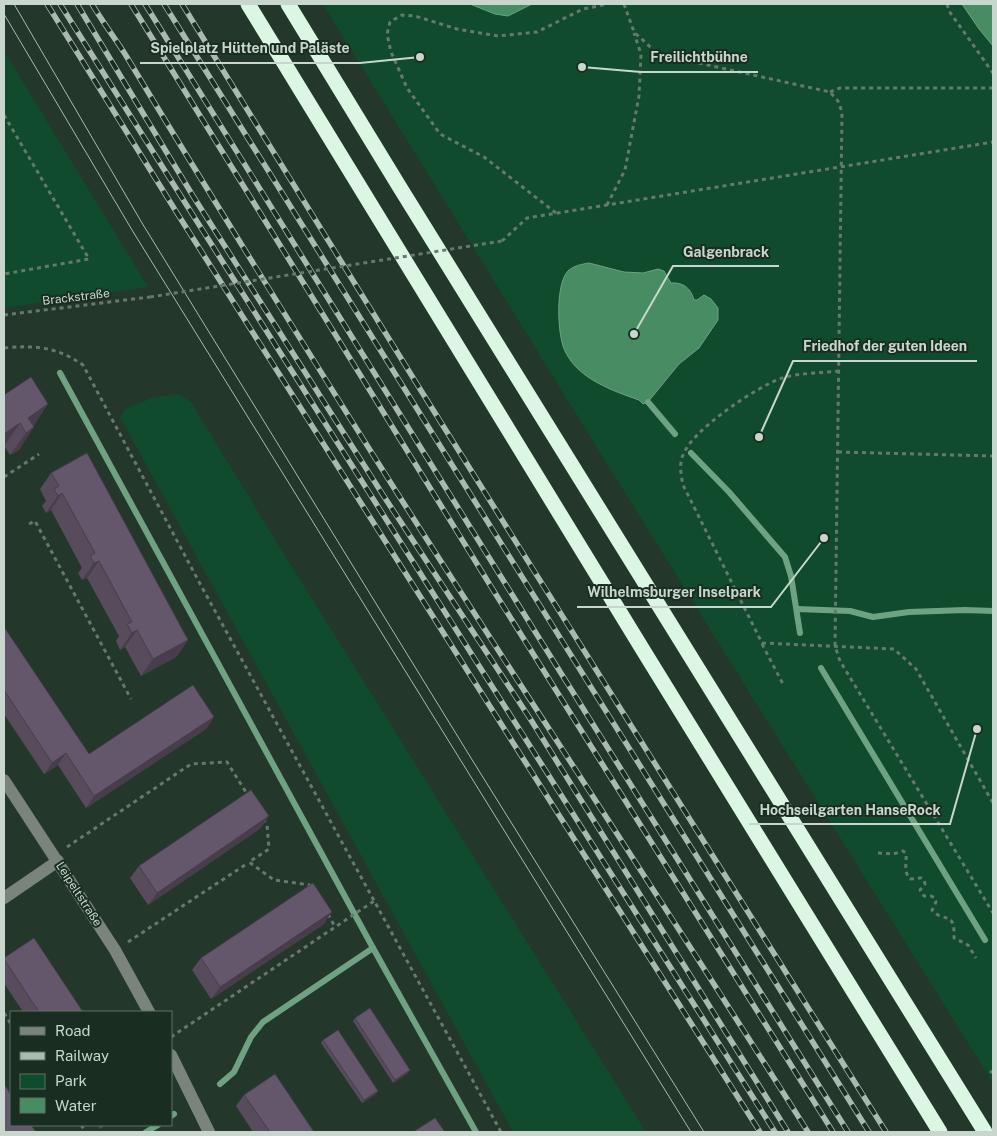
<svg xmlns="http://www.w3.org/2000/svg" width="997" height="1136" font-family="'Public Sans',sans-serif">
  <rect width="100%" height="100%" fill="#23382b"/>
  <!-- green -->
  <g fill="#0f4b2c" fill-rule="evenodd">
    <path d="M323,4H962L978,29L993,46V1083L604,459ZM606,266C618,270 631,274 644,273C651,272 656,269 664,271L671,284L679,283L693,300H697L718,320L699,348L679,364L669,378L643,404L639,400L601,386L575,365L565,353Z"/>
    <path d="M4,51L148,287L4,308Z"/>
    <path d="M179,394L191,402L277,543L646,1132H513L120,417L125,409L152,398Z"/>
  </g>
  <!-- water -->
  <g fill="#478c62" stroke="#6ea282">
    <path d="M470,4H532L508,16L495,14Z"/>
    <path d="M962,4H993V46L979,29Z"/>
    <path d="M589,263L624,272L643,273L658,269L664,271L671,283C683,282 691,288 694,300H697L704,295L711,299L718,308V320L699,348L679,364L648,402L643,404L639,400C613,391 579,379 566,353C557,338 555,284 568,271C573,266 582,264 589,263Z"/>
  </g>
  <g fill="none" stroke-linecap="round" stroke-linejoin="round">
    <!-- stream -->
    <g stroke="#6ea282" stroke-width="6">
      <path d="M60,373L373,948L476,1132"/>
      <path d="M648,402L675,434"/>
      <path d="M691,453L729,492L785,557L791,576L800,633"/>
      <path d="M797,609L850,611L873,617L909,612L965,610L993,611"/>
      <path d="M821,668L985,940"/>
      <path d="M220,1084L234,1072L251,1037L263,1022L373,948"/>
      <path d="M171,1116L174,1114"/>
      <path d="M146,1132L158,1125"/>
    </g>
    <!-- path -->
    <g stroke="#67796d" stroke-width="3" stroke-dasharray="4 4" stroke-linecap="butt">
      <path d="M624,4L634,32L658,54L830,92L838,101L842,112L835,646L840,661L993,913"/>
      <path d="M947,4L949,11L993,73"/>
      <path d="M830,92L840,88H993"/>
      <path d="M4,115L89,259L4,274"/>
      <path d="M607,205L625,170L639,96L641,54L634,33"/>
      <path d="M556,213L484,157L440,134L407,88L391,52L387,34L390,22L402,15L415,16L457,29L498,36L537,32L583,9L608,4"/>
      <path d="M502,241L527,218L993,142"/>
      <path d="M4,315L150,297"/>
      <path d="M4,348C35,345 57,347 83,365L198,580L501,1132"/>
      <path d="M839,371C821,373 798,373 782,378C756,387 692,430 683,455C679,463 681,476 683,485L762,643L894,649L916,669L993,803"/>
      <path d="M838,452L993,456"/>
      <path d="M4,477L39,454"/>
      <path d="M29,524L35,521L131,699"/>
      <path d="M762,644L783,684"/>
      <path d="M263,819L267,825L269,849L249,862L274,880L310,885L312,887"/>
      <path d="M67,847L191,764L227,762L249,797"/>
      <path d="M878,853L893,854L903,851L906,853C907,863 903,871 910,879L921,878L924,880L925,884L920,890L924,896H931L935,898L936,902L932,910C944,924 955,909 954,938L968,945L976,958"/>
      <path d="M328,914L335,927"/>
      <path d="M128,942L248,863"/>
      <path d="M4,1013L11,1024"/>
      <path d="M171,1037L374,901"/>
      <path d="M990,1071L993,1073"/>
      <path d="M81,1125L86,1132"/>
    </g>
    <!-- minor -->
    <g stroke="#7a847d" stroke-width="12">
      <path d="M4,780L115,950L149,1012"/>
      <path d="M4,898L58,861"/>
      <path d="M171,1055L209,1132"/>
    </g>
    <!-- highway -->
    <g stroke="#dcf6e4" stroke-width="15">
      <path d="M248,4L643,650L940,1132"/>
      <path d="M288,4L399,186L985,1132"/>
    </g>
    <!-- tram -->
    <g stroke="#abbab0" stroke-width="1">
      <path d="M14,4L142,223L471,758L704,1132"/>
      <path d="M4,14L132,230L691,1132"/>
    </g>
    <!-- rail casing -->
    <g stroke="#abbab0" stroke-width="5.5">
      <g id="rail">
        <path d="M47,4L177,213L760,1132"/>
        <path d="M60,4L184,201L775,1132"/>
        <path d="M77,4L193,196L383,495L531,720L788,1132"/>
        <path d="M92,4C102,21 114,37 125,54C213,200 303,344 394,488C531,703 672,916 808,1132"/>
        <path d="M131,4L495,593L833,1132"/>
        <path d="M145,4L544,646L848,1132"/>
        <path d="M164,4L869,1132"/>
        <path d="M182,4L420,389L886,1132"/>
      </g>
    </g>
    <!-- rail -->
    <use href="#rail" stroke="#192e21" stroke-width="4" stroke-dasharray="11" stroke-linecap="butt"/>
    <!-- path-bridge -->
    <path stroke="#67796d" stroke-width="3" stroke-dasharray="4 4" stroke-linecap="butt" d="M150,297L502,241"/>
  </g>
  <!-- wall -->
  <g fill="#574b5c">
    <path d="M4,395L33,426L19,450L10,455L4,446Z"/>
    <path d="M51,473L188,640L176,657L141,676L125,647L120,650L116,641L119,636L87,578L82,580L78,573L82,568L51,510L46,513L42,506L46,501L40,489Z"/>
    <path d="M4,627L89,754L214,717L206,729L86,808L58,765L44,774L4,714Z"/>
    <path d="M261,828L148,905L130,878L139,866Z"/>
    <path d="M324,924L211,999L192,970L201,958Z"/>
    <path d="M4,959L83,1012H23L4,983Z"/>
    <path d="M355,1018L410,1070L408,1073L393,1083L353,1021Z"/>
    <path d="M323,1040L378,1091L376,1094L362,1103L321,1043Z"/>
    <path d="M244,1095L314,1132H253L236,1106Z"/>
    <path d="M98,1125H106L100,1129Z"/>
  </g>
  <!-- shaded-wall -->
  <g fill="#473d4b">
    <path d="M48,404L33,427L28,418Z"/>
    <path d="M20,423L4,446V434Z"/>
    <path d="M34,427L19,450L10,455L26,433Z"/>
    <path d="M62,493L51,510L46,513L58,496Z"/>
    <path d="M99,561L87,578L82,580L94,563Z"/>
    <path d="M137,630L125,647L120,650L132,633Z"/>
    <path d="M188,640L176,657L141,676L153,659Z"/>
    <path d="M214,717L206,729L86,808L94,796Z"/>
    <path d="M66,753L58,765L44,774L52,763Z"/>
    <path d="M269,816L261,828L148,905L157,893Z"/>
    <path d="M332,912L324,924L211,999L220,987Z"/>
    <path d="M410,1070L408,1073L393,1083L395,1080Z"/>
    <path d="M378,1091L376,1094L362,1103L364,1100Z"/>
  </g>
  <!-- building -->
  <g fill="#65576b" stroke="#473d4b">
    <path d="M31,377L48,404L28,418L34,427L26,433L20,423L4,434V395Z"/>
    <path d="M87,453L188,640L153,659L137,630L132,633L127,624L132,622L99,561L94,563L90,556L95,553L62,493L58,496L54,489L59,486L51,473Z"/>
    <path d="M4,627L89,754L193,685L214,717L94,796L66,753L52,763L4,690Z"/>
    <path d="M251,790L269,816L157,893L139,866Z"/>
    <path d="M313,883L332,912L220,987L201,958Z"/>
    <path d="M34,938L83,1012H39L4,959V958Z"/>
    <path d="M370,1008L410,1070L395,1080L355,1018Z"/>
    <path d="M338,1030L378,1091L364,1100L323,1040Z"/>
    <path d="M275,1074L314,1132H270L244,1095Z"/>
    <path d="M4,1084L11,1095V1125H31L36,1132H4Z"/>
    <path d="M435,1118L445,1132H413Z"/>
  </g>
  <g text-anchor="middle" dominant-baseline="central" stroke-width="4" stroke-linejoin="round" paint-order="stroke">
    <!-- street labels -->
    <g font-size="12" fill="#c9d6cd" stroke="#192e21">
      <text transform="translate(76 297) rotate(-7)">Brackstraße</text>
      <text transform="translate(79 894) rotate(57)">Leipeltstraße</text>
    </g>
  </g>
  <!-- callouts -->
  <path fill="none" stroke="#c9d6cd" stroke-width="2" d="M420 57L360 63H140M582 67L641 72H758M634 334L673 266H779M759 437L793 361H977M824 538L771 607H577M977 729L950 824H749"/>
  <g fill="#c9d6cd" stroke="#192e21" stroke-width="2">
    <circle cx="420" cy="57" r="5"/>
    <circle cx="582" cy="67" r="5"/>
    <circle cx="634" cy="334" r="5"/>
    <circle cx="759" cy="437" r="5"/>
    <circle cx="824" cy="538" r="5"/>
    <circle cx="977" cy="729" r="5"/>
  </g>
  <g font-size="14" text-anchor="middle" font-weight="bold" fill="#c9d6cd" stroke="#192e21" stroke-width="4" stroke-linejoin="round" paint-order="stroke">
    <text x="250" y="53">Spielplatz Hütten und Paläste</text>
    <text x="699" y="62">Freilichtbühne</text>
    <text x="726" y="257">Galgenbrack</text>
    <text x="885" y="351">Friedhof der guten Ideen</text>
    <text x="674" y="597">Wilhelmsburger Inselpark</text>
    <text x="850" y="815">Hochseilgarten HanseRock</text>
  </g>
  <!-- border -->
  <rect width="997" height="1136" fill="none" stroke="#c9d6cd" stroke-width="10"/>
  <!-- legend -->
  <rect x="10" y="1011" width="162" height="115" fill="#192e21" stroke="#5f7166"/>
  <rect x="20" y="1027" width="25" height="8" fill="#7a847d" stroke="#5f7166"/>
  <text x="55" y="1036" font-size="15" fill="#c9d6cd">Road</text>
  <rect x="20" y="1052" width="25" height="8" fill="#abbab0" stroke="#5f7166"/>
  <text x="55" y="1061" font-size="15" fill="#c9d6cd">Railway</text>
  <rect x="20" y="1074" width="25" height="15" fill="#0f4b2c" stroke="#5f7166"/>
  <text x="55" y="1086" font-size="15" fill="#c9d6cd">Park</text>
  <rect x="20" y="1098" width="25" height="15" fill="#478c62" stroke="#5f7166"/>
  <text x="55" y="1111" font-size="15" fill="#c9d6cd">Water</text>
</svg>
